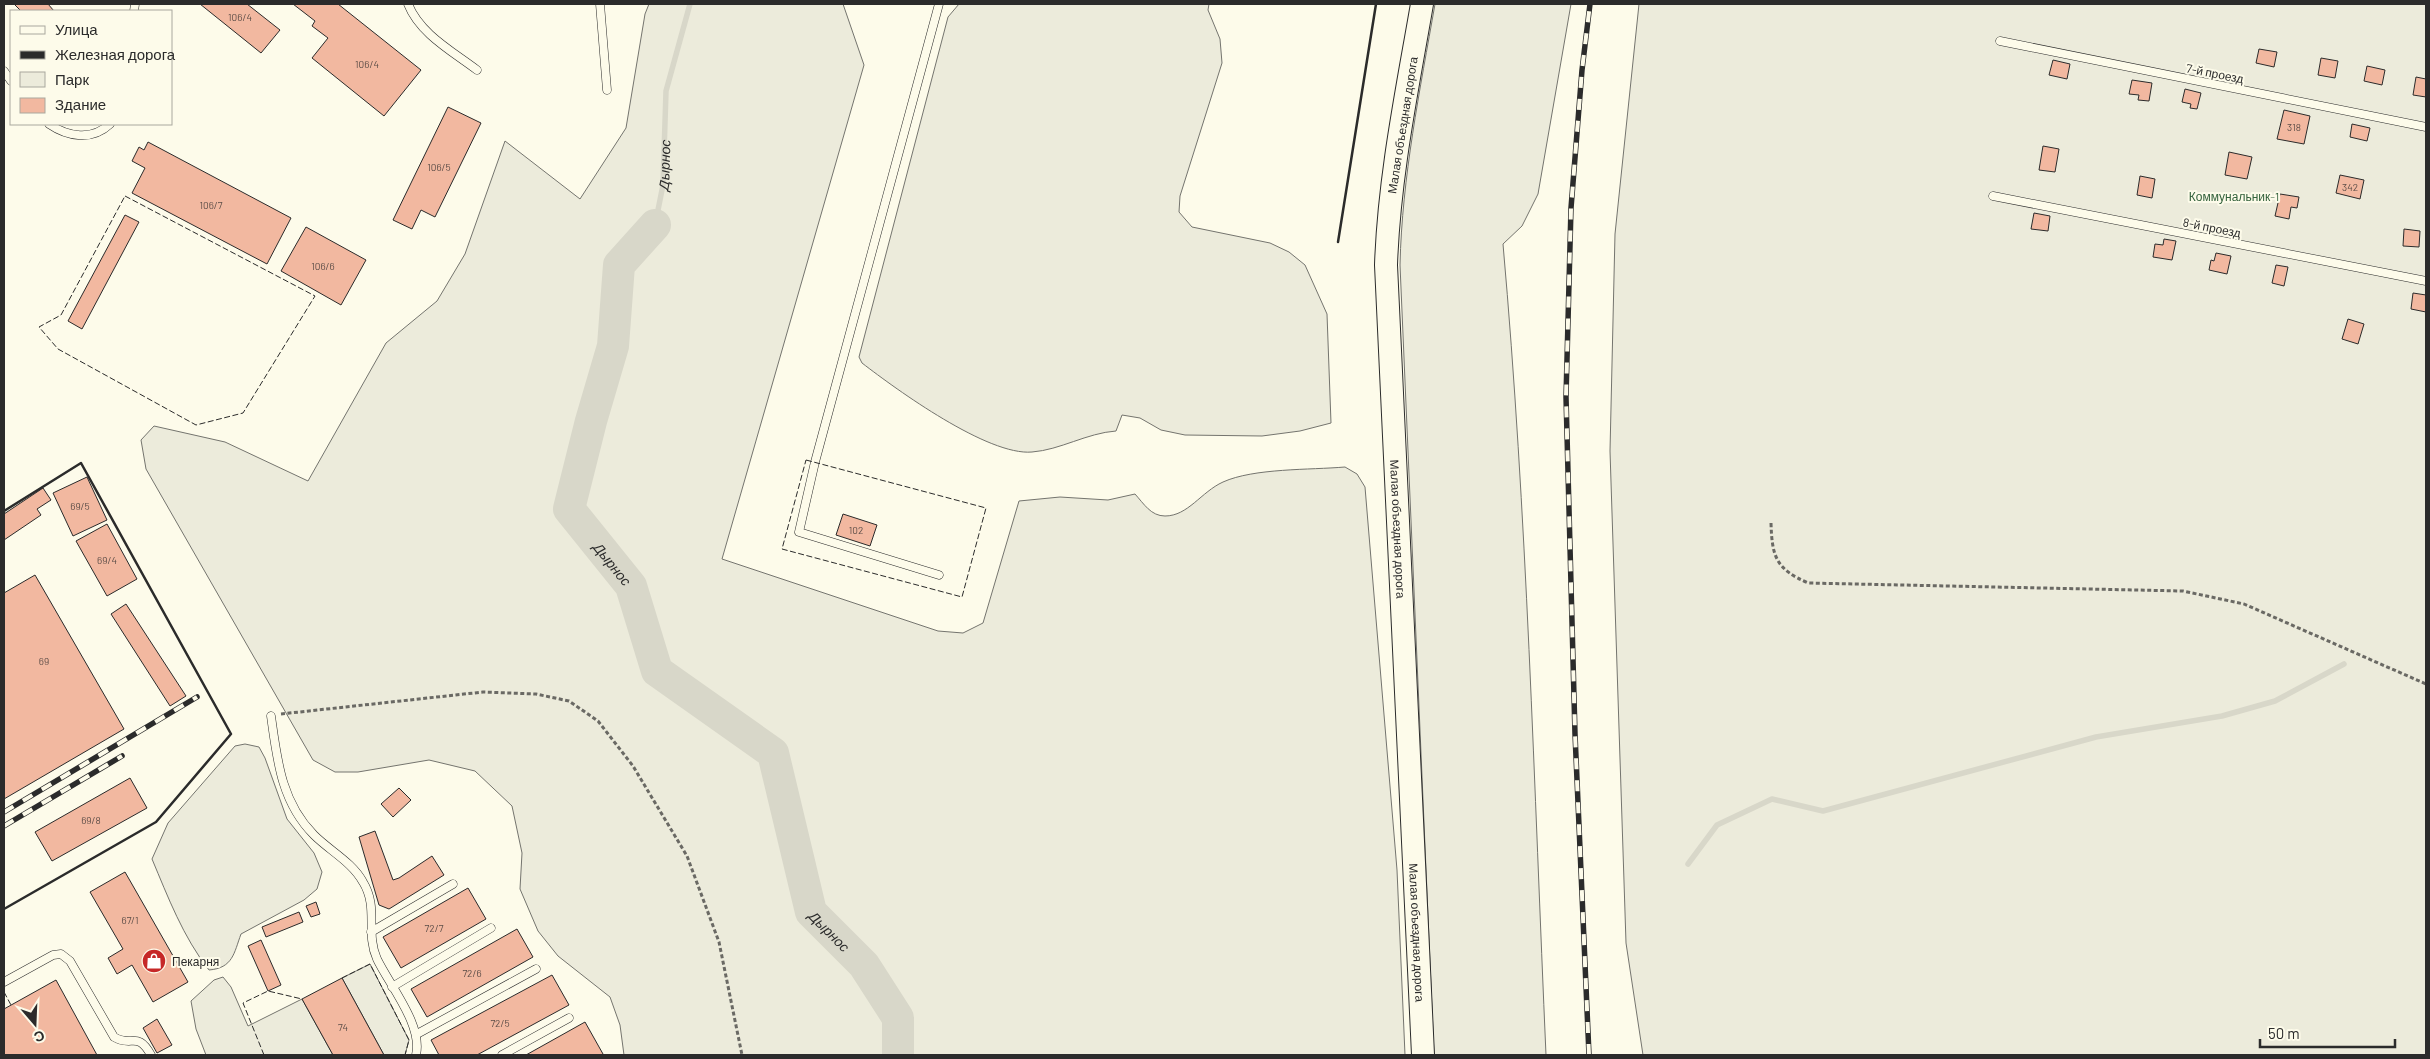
<svg xmlns="http://www.w3.org/2000/svg" width="2430" height="1059" font-family="Barlow,sans-serif">
  <rect width="100%" height="100%" fill="#fdfbea"/>
  <!-- green -->
  <g fill="#ecebdb" stroke="#74746e">
    <path d="M649,4H843L864,65L722,559L938,631L963,633L983,623L1019,501L1060,497L1108,500L1135,494C1144,504 1151,516 1165,516C1188,516 1201,492 1223,482C1254,468 1310,470 1345,467L1357,474L1365,487L1397,870L1405,1055H624L620,1025L610,997L558,956L538,931L520,889L522,853L512,806L475,771L429,760L358,772H335L313,760L146,469L141,440L154,426L225,442L308,481L386,343L437,301L465,254L505,141L580,199L626,128L645,14Z"/>
    <path d="M959,4H1209L1208,10L1220,39L1222,63L1180,196L1179,212L1192,227L1270,243L1289,252L1305,265L1327,314L1331,423L1300,431L1262,436L1185,435L1161,430L1140,418L1122,415L1116,431C1087,433 1060,450 1032,452C988,456 897,390 862,363L859,357L948,17Z"/>
    <path d="M1435,4H1571L1538,194L1522,226L1503,244C1527,514 1534,785 1546,1055H1434L1400,265C1402,177 1420,90 1435,4Z"/>
    <path d="M1639,4H2426V1055H1643L1626,943L1610,451L1615,234Z"/>
    <path d="M245,744L259,747L265,758L287,819L314,853L322,872L317,889L304,900L241,934C234,953 233,968 209,970C183,937 168,897 152,859L168,823L235,746Z"/>
    <path d="M370,964L409,1040L405,1055H384L342,978Z"/>
    <path d="M223,977L231,987L248,1026L302,999L333,1055H206L196,1029L191,1001L214,980Z"/>
  </g>
  <g fill="none" stroke-linecap="round" stroke-linejoin="round">
    <!-- stream -->
    <g stroke="#d8d7c9" stroke-width="5.5">
      <path id="s1" d="M655,225L663,185L666,91L690,4"/>
      <path d="M1688,864L1717,825L1772,799L1823,811L2096,737L2222,716L2275,701L2344,664"/>
    </g>
    <!-- river -->
    <path stroke="#d8d7c9" stroke-width="32" id="s2" d="M655,225L619,265L613,346L591,421L569,509L631,586L657,671L773,753L811,912L864,965L898,1018V1055"/>
  </g>
  <!-- building -->
  <g fill="#f2b8a0" stroke="#2b2b2b">
    <path d="M14,4H48L54,11H21Z"/>
    <path d="M200,4H247L280,30L261,53Z"/>
    <path d="M293,4H338L421,70L384,116L312,58L328,38L312,26L315,21Z"/>
    <path d="M2259,49L2277,52L2274,67L2256,63Z"/>
    <path d="M2321,58L2338,61L2335,78L2318,75Z"/>
    <path d="M2053,60L2070,64L2067,79L2049,75Z"/>
    <path d="M2367,66L2385,70L2382,85L2364,81Z"/>
    <path d="M2416,77L2426,79V97L2413,95Z"/>
    <path d="M2132,80L2152,83L2149,101L2138,100L2139,95L2129,94Z"/>
    <path d="M2185,89L2201,93L2197,109L2190,108L2191,104L2182,102Z"/>
    <path d="M448,107L481,123L435,217L421,210L412,229L393,220Z"/>
    <path d="M2284,110L2310,116L2304,144L2277,139Z"/>
    <path d="M2352,124L2370,128L2367,141L2350,137Z"/>
    <path d="M148,142L291,218L267,264L132,193L145,168L132,161L139,147L144,150Z"/>
    <path d="M2043,146L2059,149L2055,172L2039,170Z"/>
    <path d="M2229,152L2252,157L2247,179L2225,175Z"/>
    <path d="M2340,175L2364,180L2360,199L2336,193Z"/>
    <path d="M2140,176L2155,179L2152,198L2137,195Z"/>
    <path d="M2280,194L2299,197L2297,208L2291,207L2289,219L2275,216Z"/>
    <path d="M2034,213L2050,216L2048,231L2031,229Z"/>
    <path d="M125,215L139,222L82,329L68,321Z"/>
    <path d="M306,227L366,260L341,305L281,271Z"/>
    <path d="M2404,229L2420,231L2419,247L2403,246Z"/>
    <path d="M2164,239L2176,241L2172,260L2153,257L2155,244L2163,245Z"/>
    <path d="M2216,253L2231,256L2227,274L2209,270L2211,260L2214,261Z"/>
    <path d="M2276,265L2288,267L2284,286L2272,283Z"/>
    <path d="M2413,293L2426,295V312L2411,309Z"/>
    <path d="M2348,319L2364,324L2358,344L2342,339Z"/>
    <path d="M87,477L107,520L73,536L53,493Z"/>
    <path d="M43,488L51,500L37,509L41,515L4,540V514Z"/>
    <path d="M843,514L877,525L870,546L836,535Z"/>
    <path d="M107,524L137,579L107,596L76,541Z"/>
    <path d="M35,575L124,729L4,799V593Z"/>
    <path d="M126,604L186,696L170,706L111,614Z"/>
    <path d="M130,778L147,808L52,861L35,832Z"/>
    <path d="M399,788L411,800L393,817L381,804Z"/>
    <path d="M375,831L393,880L399,878L432,856L444,875L389,909L379,905L359,837Z"/>
    <path d="M125,872L188,982L153,1002L132,965L117,974L108,958L123,949L90,892Z"/>
    <path d="M468,888L486,919L401,968L383,937Z"/>
    <path d="M316,902L320,914L311,917L306,906Z"/>
    <path d="M299,912L303,922L266,937L262,927Z"/>
    <path d="M517,929L533,957L427,1017L411,989Z"/>
    <path d="M261,940L281,985L268,991L248,946Z"/>
    <path d="M552,975L569,1005L477,1055H439L431,1040Z"/>
    <path d="M342,978L384,1055H333L302,999Z"/>
    <path d="M56,980L97,1055H4V1009Z"/>
    <path d="M157,1019L172,1045L157,1053L143,1028Z"/>
    <path d="M585,1022L603,1054L602,1055H526Z"/>
  </g>
  <g fill="none" stroke-linecap="round" stroke-linejoin="round">
    <!-- lane casing -->
    <g stroke="#2b2b2b" stroke-width="9">
      <g id="lane">
        <path d="M408,4C420,34 452,51 477,70"/>
        <path d="M600,4L607,90"/>
        <path d="M134,11L135,4"/>
        <path d="M2000,41L2426,127"/>
        <path d="M4,71L11,81"/>
        <path d="M49,124C68,137 92,141 110,124"/>
        <path d="M1993,196L2426,281"/>
        <path d="M939,575L799,532L815,462L939,4"/>
        <path d="M271,716C277,759 281,802 314,835C330,851 352,862 363,882C379,908 365,932 377,959C390,986 423,1025 416,1055"/>
        <path d="M371,932L453,884"/>
        <path d="M4,982L53,955L61,954L70,961L114,1037C132,1048 137,1030 151,1055"/>
        <path d="M392,987L491,928"/>
        <path d="M417,1034L536,969"/>
        <path d="M502,1055L569,1018"/>
      </g>
    </g>
    <!-- secondary casing -->
    <g stroke="#2b2b2b" stroke-width="24">
      <g id="secondary">
        <path id="s3" d="M1422,4C1407,91 1389,177 1386,265L1423,1055"/>
      </g>
    </g>
    <!-- path -->
    <g stroke="#6a6964" stroke-width="3" stroke-dasharray="4 2.5" stroke-linecap="butt">
      <path d="M1771,523C1772,557 1776,569 1808,583L2183,591L2244,604L2426,684"/>
      <path d="M281,714L483,692L536,694L569,701L598,721L633,766L687,856L719,942L742,1055"/>
    </g>
    <!-- lane -->
    <use href="#lane" stroke="#fdfbea" stroke-width="8"/>
    <!-- secondary -->
    <use href="#secondary" stroke="#fdfbea" stroke-width="22"/>
    <!-- rail casing -->
    <g stroke="#2b2b2b" stroke-width="5.5">
      <g id="rail">
        <path d="M4,812L197,697"/>
        <path d="M4,826L122,756"/>
        <path d="M1589,1055L1575,734L1566,397L1571,208L1582,70L1590,4"/>
      </g>
    </g>
    <!-- rail -->
    <use href="#rail" stroke="#fdfbea" stroke-width="4" stroke-dasharray="11" stroke-linecap="butt"/>
    <!-- fence -->
    <g stroke="#2b2b2b" stroke-width="1" stroke-dasharray="6 2.5" stroke-linecap="butt">
      <path d="M125,196L315,296L243,413L196,425L58,349L39,327L61,315Z"/>
      <path d="M806,460L986,508L962,597L782,549Z"/>
      <path d="M342,978L370,964L409,1040L405,1055"/>
      <path d="M4,992L11,1005"/>
      <path d="M264,1055L243,1003L268,991L302,999"/>
    </g>
    <!-- wall -->
    <g stroke="#2b2b2b" stroke-width="2.5">
      <path d="M1338,242L1376,4"/>
      <path d="M4,511L81,463L231,734L156,822L4,909"/>
    </g>
  </g>
  <!-- icons -->
  <defs>
    <g id="shop-disc" transform="scale(1.25)"><circle r="9.5" fill="#c62828" stroke="#fdfbea"/><path d="M-5-2.5h2.3a2.7 3.5 0 0 1 5.4 0H5L5.5 6h-11ZM-1.5-2.5h3a1.5 2.3 0 0 0-3 0Z" fill="#fff"/></g>
  </defs>
  <g fill-rule="evenodd">
    <use href="#shop-disc" x="154" y="961"/>
  </g>
  <g text-anchor="middle" dominant-baseline="central" stroke-width="4" stroke-linejoin="round" paint-order="stroke">
    <!-- number labels -->
    <g font-size="10" fill="#5d4e48">
      <text x="240" y="17">106/4</text>
      <text x="367" y="64">106/4</text>
      <text x="2294" y="127">318</text>
      <text x="439" y="167">106/5</text>
      <text x="2350" y="187">342</text>
      <text x="211" y="205">106/7</text>
      <text x="323" y="266">106/6</text>
      <text x="80" y="506">69/5</text>
      <text x="856" y="530">102</text>
      <text x="107" y="560">69/4</text>
      <text x="44" y="661">69</text>
      <text x="91" y="820">69/8</text>
      <text x="130" y="920">67/1</text>
      <text x="434" y="928">72/7</text>
      <text x="472" y="973">72/6</text>
      <text x="500" y="1023">72/5</text>
      <text x="343" y="1027">74</text>
    </g>
    <!-- street labels -->
    <g font-size="12" fill="#2b2b2b" stroke="#fdfbea">
      <text transform="translate(2215 73) rotate(11)">7-й проезд</text>
      <text transform="translate(1402 125) rotate(-81)">Малая объездная дорога</text>
      <text transform="translate(2212 227) rotate(11)">8-й проезд</text>
      <text stroke="none"><textPath href="#s3" startOffset="528">Малая объездная дорога</textPath></text>
      <text stroke="none"><textPath href="#s3" startOffset="932">Малая объездная дорога</textPath></text>
    </g>
    <!-- park labels -->
    <g font-size="12" fill="#34623c" stroke="#fdfbea">
      <text x="2234" y="196">Коммунальник-1</text>
    </g>
    <!-- poi labels -->
    <g font-size="12" fill="#2b2b2b" stroke="#fdfbea" text-anchor="start">
      <text x="172" y="961">Пекарня</text>
    </g>
    <!-- water labels -->
    <g font-size="14" font-style="italic" fill="#2b2b2b" stroke="#fdfbea">
      <text stroke="none"><textPath href="#s1" startOffset="61">Дырнос</textPath></text>
      <text stroke="none"><textPath href="#s2" startOffset="374">Дырнос</textPath></text>
      <text stroke="none"><textPath href="#s2" startOffset="824">Дырнос</textPath></text>
    </g>
  </g>
  <!-- border -->
  <rect width="2430" height="1059" fill="none" stroke="#2b2b2b" stroke-width="10"/>
  <!-- legend -->
  <rect x="10" y="10" width="162" height="115" fill="#fdfbea" stroke="#a9a89e"/>
  <rect x="20" y="26" width="25" height="8" fill="#fdfbea" stroke="#a9a89e"/>
  <text x="55" y="35" font-size="15" fill="#2b2b2b">Улица</text>
  <rect x="20" y="51" width="25" height="8" fill="#2b2b2b" stroke="#a9a89e"/>
  <text x="55" y="60" font-size="15" fill="#2b2b2b">Железная дорога</text>
  <rect x="20" y="72" width="25" height="15" fill="#ecebdb" stroke="#a9a89e"/>
  <text x="55" y="85" font-size="15" fill="#2b2b2b">Парк</text>
  <rect x="20" y="98" width="25" height="15" fill="#f2b8a0" stroke="#a9a89e"/>
  <text x="55" y="110" font-size="15" fill="#2b2b2b">Здание</text>
  <!-- north arrow -->
  <g transform="translate(35 1024) rotate(161)" stroke="#fdfbea" stroke-width="4" paint-order="stroke">
  <path d="M0-4L9 19L0 12L-9 19Z" fill="#2b2b2b"/>
  <text y="-8" font-size="14" font-weight="bold" text-anchor="middle" fill="#2b2b2b">С</text>
  </g>
  <!-- scale -->
  <path d="M2260 1039v8h135v-8" fill="none" stroke="#2b2b2b" stroke-width="2.5"/>
  <text x="2268" y="1039" font-size="15" fill="#2b2b2b" stroke="#fdfbea" stroke-width="4" paint-order="stroke">50 m</text>
</svg>
